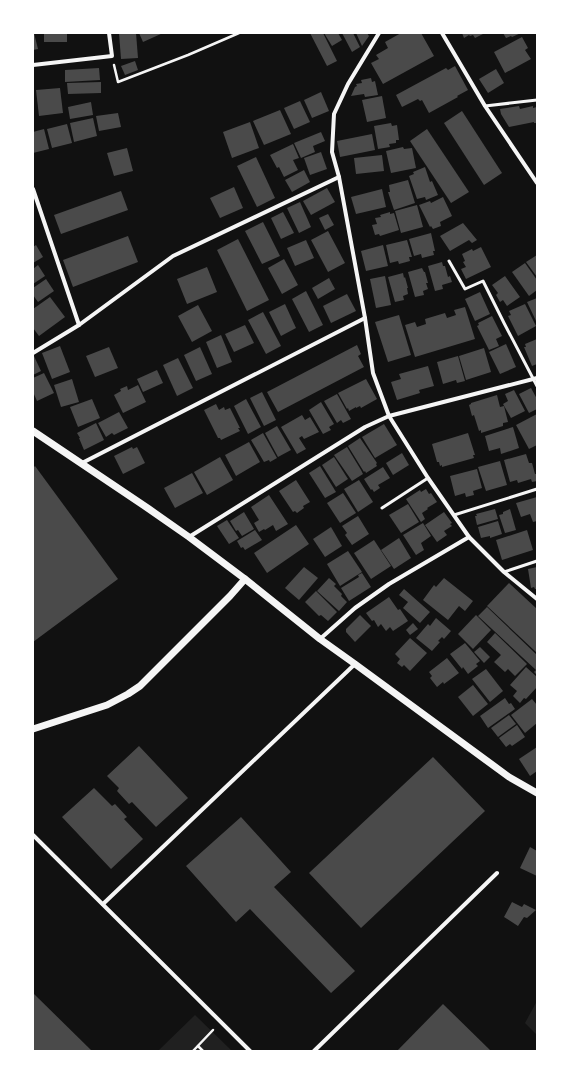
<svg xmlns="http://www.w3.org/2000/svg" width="570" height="1084" font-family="'Golos Text',sans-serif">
  <rect width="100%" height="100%" fill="#111"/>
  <!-- green -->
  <g fill="#202020">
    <path d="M537,1001V1035L525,1023Z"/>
    <path d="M195,1015L232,1051H158Z"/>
  </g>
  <!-- building -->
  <g fill="#4a4a4a">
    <path d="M33,33H34L38,49L33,50Z"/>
    <rect x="44" y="33" width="23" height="9"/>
    <path d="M119,33H136L138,58L121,59Z"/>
    <path d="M139,33H163L143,42Z"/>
    <path d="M310,33H323L337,61L327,66Z"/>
    <path d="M324,33H338L342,40L332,46Z"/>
    <path d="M342,33H353L360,47L352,52Z"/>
    <path d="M356,33H367L369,36L362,46Z"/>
    <path d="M401,33H421L434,56L383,84L371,63L379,59L376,55L388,48L385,42Z"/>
    <path d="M462,33H485L475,38L473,35L470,36L469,35L464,38Z"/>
    <path d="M503,33H521L512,37L511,36L506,38Z"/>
    <path d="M522,37L528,48L525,50L531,59L505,73L494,52Z"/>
    <path d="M135,61L138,70L125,75L121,66Z"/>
    <path d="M455,66L468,90L457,96L458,97L429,113L422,100L420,101L418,99L402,107L396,95L446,68L448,70Z"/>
    <path d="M99,68L100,80L65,82V70Z"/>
    <path d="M496,69L504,83L488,93L479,79Z"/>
    <path d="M371,78L372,82L375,81L378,95L365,97L364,94L351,96L355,87L357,86L356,84L362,83L361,80Z"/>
    <path d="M101,82V93L68,94L67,83Z"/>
    <path d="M60,88L63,113L39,116L36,90Z"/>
    <path d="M321,92L329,111L312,118L304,100Z"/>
    <path d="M382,96L386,118L367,122L362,100Z"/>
    <path d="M300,101L310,122L294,129L284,108Z"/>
    <path d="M91,102L93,115L70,119L68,107Z"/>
    <path d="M519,106L520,109L533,106V108L537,107V123H534V122L509,127L501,114L500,109Z"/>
    <path d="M280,110L291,134L264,145L253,121Z"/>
    <path d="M462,111L502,173L484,185L444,123Z"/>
    <path d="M118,113L121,127L99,131L96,116Z"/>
    <path d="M93,118L97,136L74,142L70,123Z"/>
    <path d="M250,122L259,148L232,158L223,132Z"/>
    <path d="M391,123L392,126L397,125L399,140H396V143L389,144L390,147L378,149L374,126Z"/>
    <path d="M67,124L72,143L52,148L47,129Z"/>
    <path d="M44,129L49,149L33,153V132Z"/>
    <path d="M427,129L469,192L451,203L410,141Z"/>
    <path d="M321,132L325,141L313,146L315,152L301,158L294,143Z"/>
    <path d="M372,134L375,150L340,157L337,141Z"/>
    <path d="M293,144L299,158L293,160L298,170L284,177L279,167L277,168L270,155Z"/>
    <path d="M403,147L404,149L412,148L416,168L391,173L386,151Z"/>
    <path d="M127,148L133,171L114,176L107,153Z"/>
    <path d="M321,152L327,169L310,175L304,158Z"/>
    <path d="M382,155L384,171L356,174L354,158Z"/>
    <path d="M256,157L275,198L257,207L237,166Z"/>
    <path d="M425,167L430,182L432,181L438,195L426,200L425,197L417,199L409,176L414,174L413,172Z"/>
    <path d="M304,170L310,182L292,192L285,180Z"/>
    <path d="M408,180L415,203L394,210L388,192H390L389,185Z"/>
    <path d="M234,187L243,208L220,218L210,198Z"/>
    <path d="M327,188L335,202L311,215L303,201Z"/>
    <path d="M382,189L386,207L356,214L351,197Z"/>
    <path d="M121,191L128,210L61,234L54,215Z"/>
    <path d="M443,197L452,216L440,222L441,226L433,229L431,226L430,227L419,205L430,201L431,203Z"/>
    <path d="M300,202L311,227L299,233L287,208Z"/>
    <path d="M417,205L423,227L401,233L395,211Z"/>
    <path d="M283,212L294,233L281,239L271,218Z"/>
    <path d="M390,212V214L394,213L399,230L380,236L379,234L375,235L372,225L377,224L375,218L381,217L380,215Z"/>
    <path d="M328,214L334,225L325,230L319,218Z"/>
    <path d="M263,222L280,256L262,264L245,231Z"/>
    <path d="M463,223L477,240L472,243L469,240L450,251L440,236Z"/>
    <path d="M328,231L345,263L328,272L311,240Z"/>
    <path d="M431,233L435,251H433L434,255L422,258L421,254L414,256L409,239Z"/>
    <path d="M128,236L138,262L73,287L63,260Z"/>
    <path d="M238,239L269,300L247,311L217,250Z"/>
    <path d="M306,240L314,258L295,266L287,248Z"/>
    <path d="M407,240L412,257H409L410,261L399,264L398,261L390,263L386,245Z"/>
    <path d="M36,245L43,257L33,263V247Z"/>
    <path d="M383,245L388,266L366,271L361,251Z"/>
    <path d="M481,247L491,267L466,279L461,269L466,267L463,262L465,261L462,254L472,249L473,251Z"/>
    <path d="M537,255V277L526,262Z"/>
    <path d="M284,259L298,285L282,294L268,268Z"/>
    <path d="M442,262L443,266H445L448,277L450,276L452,282L442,285L443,289L435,291L428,266Z"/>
    <path d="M525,263L537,280V290L529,296L512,272Z"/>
    <path d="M38,265L45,276L33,284V269Z"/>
    <path d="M207,267L217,292L187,304L177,279Z"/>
    <path d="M422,268L424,272H425L428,283H426L428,289L423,291L424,295L415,297L408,272Z"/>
    <path d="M403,273L404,278L405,277L408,288H407L408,294L403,296L404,300L395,302L388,277Z"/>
    <path d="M385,276L391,305L376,308L370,279Z"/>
    <path d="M505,276L520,297L507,306L503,300L500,302L496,295L498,293L492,285Z"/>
    <path d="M329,278L335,289L318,299L312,288Z"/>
    <path d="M46,279L54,291L38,302L33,295V288Z"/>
    <path d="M306,291L323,325L309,332L292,299Z"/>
    <path d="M480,292L490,314L475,321L465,299Z"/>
    <path d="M347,294L356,311L331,323L323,306Z"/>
    <path d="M50,297L65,317L39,336L33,328V309Z"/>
    <path d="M537,298V323L527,302Z"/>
    <path d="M285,304L296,328L281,336L269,312Z"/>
    <path d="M525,304L536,326L518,336L508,316L511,315L509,311Z"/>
    <path d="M198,305L212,331L192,342L178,316Z"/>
    <path d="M465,307L475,339L415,357L405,325L415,322L417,327L426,324L425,319L445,313L447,318L456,315L454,310Z"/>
    <path d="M263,312L281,346L266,354L248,320Z"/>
    <path d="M399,315L411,355L388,362L375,322Z"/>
    <path d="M492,316L502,336L496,339L499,346L489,350L477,326L479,325L478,323Z"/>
    <path d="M245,325L254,343L234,352L225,334Z"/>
    <path d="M221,335L232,362L217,368L206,342Z"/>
    <path d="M537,339V364L532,366L524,347H526L525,344Z"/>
    <path d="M506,344L516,367L500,374L489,352Z"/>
    <path d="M357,345L361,354L358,356L364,367L278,412L267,392Z"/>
    <path d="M60,346L70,372L52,379L42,353Z"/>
    <path d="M109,347L118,368L95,377L86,356Z"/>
    <path d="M200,347L212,374L196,381L184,355Z"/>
    <path d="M484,348L491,372L466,380L459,356Z"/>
    <path d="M33,354L41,371L33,375Z"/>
    <path d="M458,356L465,381L457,383L456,380L443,384L437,362Z"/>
    <path d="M178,358L193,388L177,396L163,365Z"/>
    <path d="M428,366L434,386L419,390L420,393L397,400L391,382L401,379L399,374Z"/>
    <path d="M157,370L163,383L143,392L137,379Z"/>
    <path d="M44,373L54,393L37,401L33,392V378Z"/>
    <path d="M72,379L79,402L61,407L54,385Z"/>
    <path d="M366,379L377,399L361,408L360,406L356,408V407L349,411L348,408L347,409L338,393Z"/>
    <path d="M138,385L146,402L123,413L114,395L121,391L120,389L127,386L128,390Z"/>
    <path d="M531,388L537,399V409L529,413L519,394Z"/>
    <path d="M514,390L525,411L511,418L503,404L508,401L505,394Z"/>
    <path d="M262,392L276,420L264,426L250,398Z"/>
    <path d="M337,394L351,419L343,423L341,420L337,423L324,401Z"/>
    <path d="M497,395L500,407L504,406L508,422L503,423V426L481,433V430L479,431L474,415L472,416L469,405L471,404V403Z"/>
    <path d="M92,399L100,418L78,427L70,407Z"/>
    <path d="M246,399L261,427L248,434L234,406Z"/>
    <path d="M321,402L334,424L329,427L331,430L323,434L309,410Z"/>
    <path d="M216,404L219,410L224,407L225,410L230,408L240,428H238L240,431L221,440L220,438H218L204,410Z"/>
    <path d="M119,412L128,428L114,435L112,433L106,437L98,423Z"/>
    <path d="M537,414V445L529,449L516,425Z"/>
    <path d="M302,415L305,420L310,417L319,432L304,439L302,436L299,438L306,449L297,454L281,427Z"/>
    <path d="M96,423L104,440L84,450L79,438H80L77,433Z"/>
    <path d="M384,424L397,445L375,458L362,437Z"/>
    <path d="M277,426L291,450L278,457L265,433Z"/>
    <path d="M513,427L519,448L501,454L500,448L489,451L485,436Z"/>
    <path d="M263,433L277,458L270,462L269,460L264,462L251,440Z"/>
    <path d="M468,433L475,455H473L474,458L442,467V465L440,466L439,462H437L432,444Z"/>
    <path d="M360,438L377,463L376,464L377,466L366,473L365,471L364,472L348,446Z"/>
    <path d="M249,442L260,462L236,476L225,455Z"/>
    <path d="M132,447L133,449L137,447L145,463L123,474L114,456Z"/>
    <path d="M347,447L361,470L363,474L352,481L334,455Z"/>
    <path d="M402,453L409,465L393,475L386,463Z"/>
    <path d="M526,454L529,463H532L535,474H537V481L532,482L531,479L518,483L517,480L510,482L504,460Z"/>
    <path d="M220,457L233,480L207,495L194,472Z"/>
    <path d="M334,457L348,479L336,487L322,465Z"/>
    <path d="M500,461L507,485L486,491L478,467Z"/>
    <path d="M35,466L118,579L33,642V468Z"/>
    <path d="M320,466L336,492L325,498L309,473Z"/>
    <path d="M383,467L390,478L378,485L380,488L374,492L372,489L371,490L364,479Z"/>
    <path d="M477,469L482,488L473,491L474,495L466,497L465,493L455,496L450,476Z"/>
    <path d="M192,473L203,493L175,508L164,488Z"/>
    <path d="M296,480L310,502L303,506L304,508L297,513L295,511L293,512L279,491Z"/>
    <path d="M359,480L373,502L358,512L344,489Z"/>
    <path d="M426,489L429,494L431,493L437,502L427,508L428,509L422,513L425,519L421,522L406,499L420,490L421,492Z"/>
    <path d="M343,493L356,513L340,523L327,503Z"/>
    <path d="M269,495L288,524L276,531L273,525L265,530L264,529L259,532L254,523L259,520L251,507Z"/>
    <path d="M537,497V521L533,522L530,514L521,517L516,503Z"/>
    <path d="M408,504L419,522L401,533L389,515Z"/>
    <path d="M495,509L498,519L477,525L475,516H477L476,514Z"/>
    <path d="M510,509L516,530L505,533L499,515L503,514V512Z"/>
    <path d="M244,512L254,529L242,536L238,530L236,531L230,521Z"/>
    <path d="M444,512L452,523L450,524L452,526L444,531L447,535L437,542L425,525Z"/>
    <path d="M358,516L369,534L352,545L345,535L347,533L342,526Z"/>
    <path d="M227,520L239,538L229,544L217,526Z"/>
    <path d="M498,521L502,534L490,538V536L481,538L478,527Z"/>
    <path d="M423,523L431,536L421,543L424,550L416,555L403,535Z"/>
    <path d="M296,525L309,544L267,573L254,553Z"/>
    <path d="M331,527L342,546L325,557L313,539Z"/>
    <path d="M255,530L262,540L245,550L243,547L241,548L237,541Z"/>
    <path d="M527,530L533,550L502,560L496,540Z"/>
    <path d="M399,538L411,558L394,569L381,550Z"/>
    <path d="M374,540L391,566L371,579L354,553Z"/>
    <path d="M348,551L362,572L340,586L327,564Z"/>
    <path d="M304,567L318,578L299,600L285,588Z"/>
    <path d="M537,567V589H535L534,587L531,588L528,569Z"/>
    <path d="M362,573L371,587L349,601L341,588L359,577L358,575Z"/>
    <path d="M329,578L336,584L334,586L342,594L341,596L347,602L339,611L317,591Z"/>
    <path d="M444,578L473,601L465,611L459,606L448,620L423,600L434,585L436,587Z"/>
    <path d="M509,583L537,609V653L487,606Z"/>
    <path d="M404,589L430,612L420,623L403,608L408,602L399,595Z"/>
    <path d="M316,591L337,612L328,621L321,615L319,616L305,602Z"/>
    <path d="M389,597L398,610L400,609L408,621L393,631L390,627L386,631L381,624L378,627L374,620L372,621L366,613Z"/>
    <path d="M487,607L537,655V675L534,672L536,670L478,616Z"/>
    <path d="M360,615L371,626L355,642L346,632V629Z"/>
    <path d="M476,615L491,630L473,649L458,634Z"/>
    <path d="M436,618L451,631L444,639L442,637L438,641L440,642L432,651L416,638L428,624L430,626Z"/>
    <path d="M413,623L418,629L410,635L406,630Z"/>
    <path d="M495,633L527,664L515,676L508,669L505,672L494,662L501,655L487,642Z"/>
    <path d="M410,638L427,653L410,671L404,665L402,667L397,663L400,659L395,654Z"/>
    <path d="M465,643L480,661L476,664L478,666L468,674L463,667L462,669L450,654Z"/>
    <path d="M480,647L490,657L484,663L474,652Z"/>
    <path d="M447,658L459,673L444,684L443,682L437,687L430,678L432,676L429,672Z"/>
    <path d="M526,667L537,677V687L526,699L524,698L520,703L513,696L517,691L510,685Z"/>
    <path d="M486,669L503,691L490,702L472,679Z"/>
    <path d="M473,685L488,704L473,716L458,697Z"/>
    <path d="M505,698L509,704L511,703L515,709L488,728L480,716Z"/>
    <path d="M532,699L537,705V723L525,733L511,715Z"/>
    <path d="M509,715L516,724L498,737L491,728Z"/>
    <path d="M517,725L525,737L512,746L510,744L506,747L499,738Z"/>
    <path d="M139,746L188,798L156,827L132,802L129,804L117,791L119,788L107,776Z"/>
    <path d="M537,747V771L530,776L519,759Z"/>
    <path d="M433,757L485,811L361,928L309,873Z"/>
    <path d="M94,788L112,806L115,804L127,817L124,819L143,839L111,869L62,817Z"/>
    <path d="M241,817L291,872L274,887L355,971L331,993L250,909L236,922L186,866Z"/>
    <path d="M530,847L537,851V876L520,868Z"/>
    <path d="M512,902L522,907L524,904L536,910L527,918L524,917L518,926L504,917Z"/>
    <path d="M33,993L92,1051H33Z"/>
    <path d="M443,1004L491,1051H397Z"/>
  </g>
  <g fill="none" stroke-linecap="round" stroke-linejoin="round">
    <!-- path -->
    <g stroke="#f5f5f5" stroke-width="2.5">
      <path d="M114,65L118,82L188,55L239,33"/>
      <path d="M198,1046L203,1051"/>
      <path d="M193,1051L213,1030"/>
    </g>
    <!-- service -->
    <g stroke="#f5f5f5" stroke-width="3">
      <path d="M485,106L537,100"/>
      <path d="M449,261L465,289L483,281L504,323L537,386"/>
      <path d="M382,508L428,478"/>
      <path d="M454,515L537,489"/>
      <path d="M504,572L537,561"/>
    </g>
    <!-- minor -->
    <g stroke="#f5f5f5" stroke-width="4">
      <path d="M379,33L348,84L334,114L332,152L339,177L365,318L373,373L389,416L428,478L469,537L504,572L537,599"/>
      <path d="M442,33L485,106L537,183"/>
      <path d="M33,65L112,56L109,33"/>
      <path d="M33,189L79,325"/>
      <path d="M33,353L79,325L173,256L339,177"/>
      <path d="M82,463L365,318"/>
      <path d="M189,537L365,427L389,416L537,378"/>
      <path d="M320,639L355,608L389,584L469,537"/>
      <path d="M33,835L250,1051"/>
      <path d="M103,904L355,664"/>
      <path d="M314,1051L497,873"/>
    </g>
    <!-- tertiary -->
    <g stroke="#f5f5f5" stroke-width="7">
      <path d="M33,431L149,509L189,537L245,579L320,639L355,664L509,777L537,793"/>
      <path d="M33,729L107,705L128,694L140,686L230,596L245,579"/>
    </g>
  </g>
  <!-- border -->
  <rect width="570" height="1084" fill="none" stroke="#ffffff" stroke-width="68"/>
</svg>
